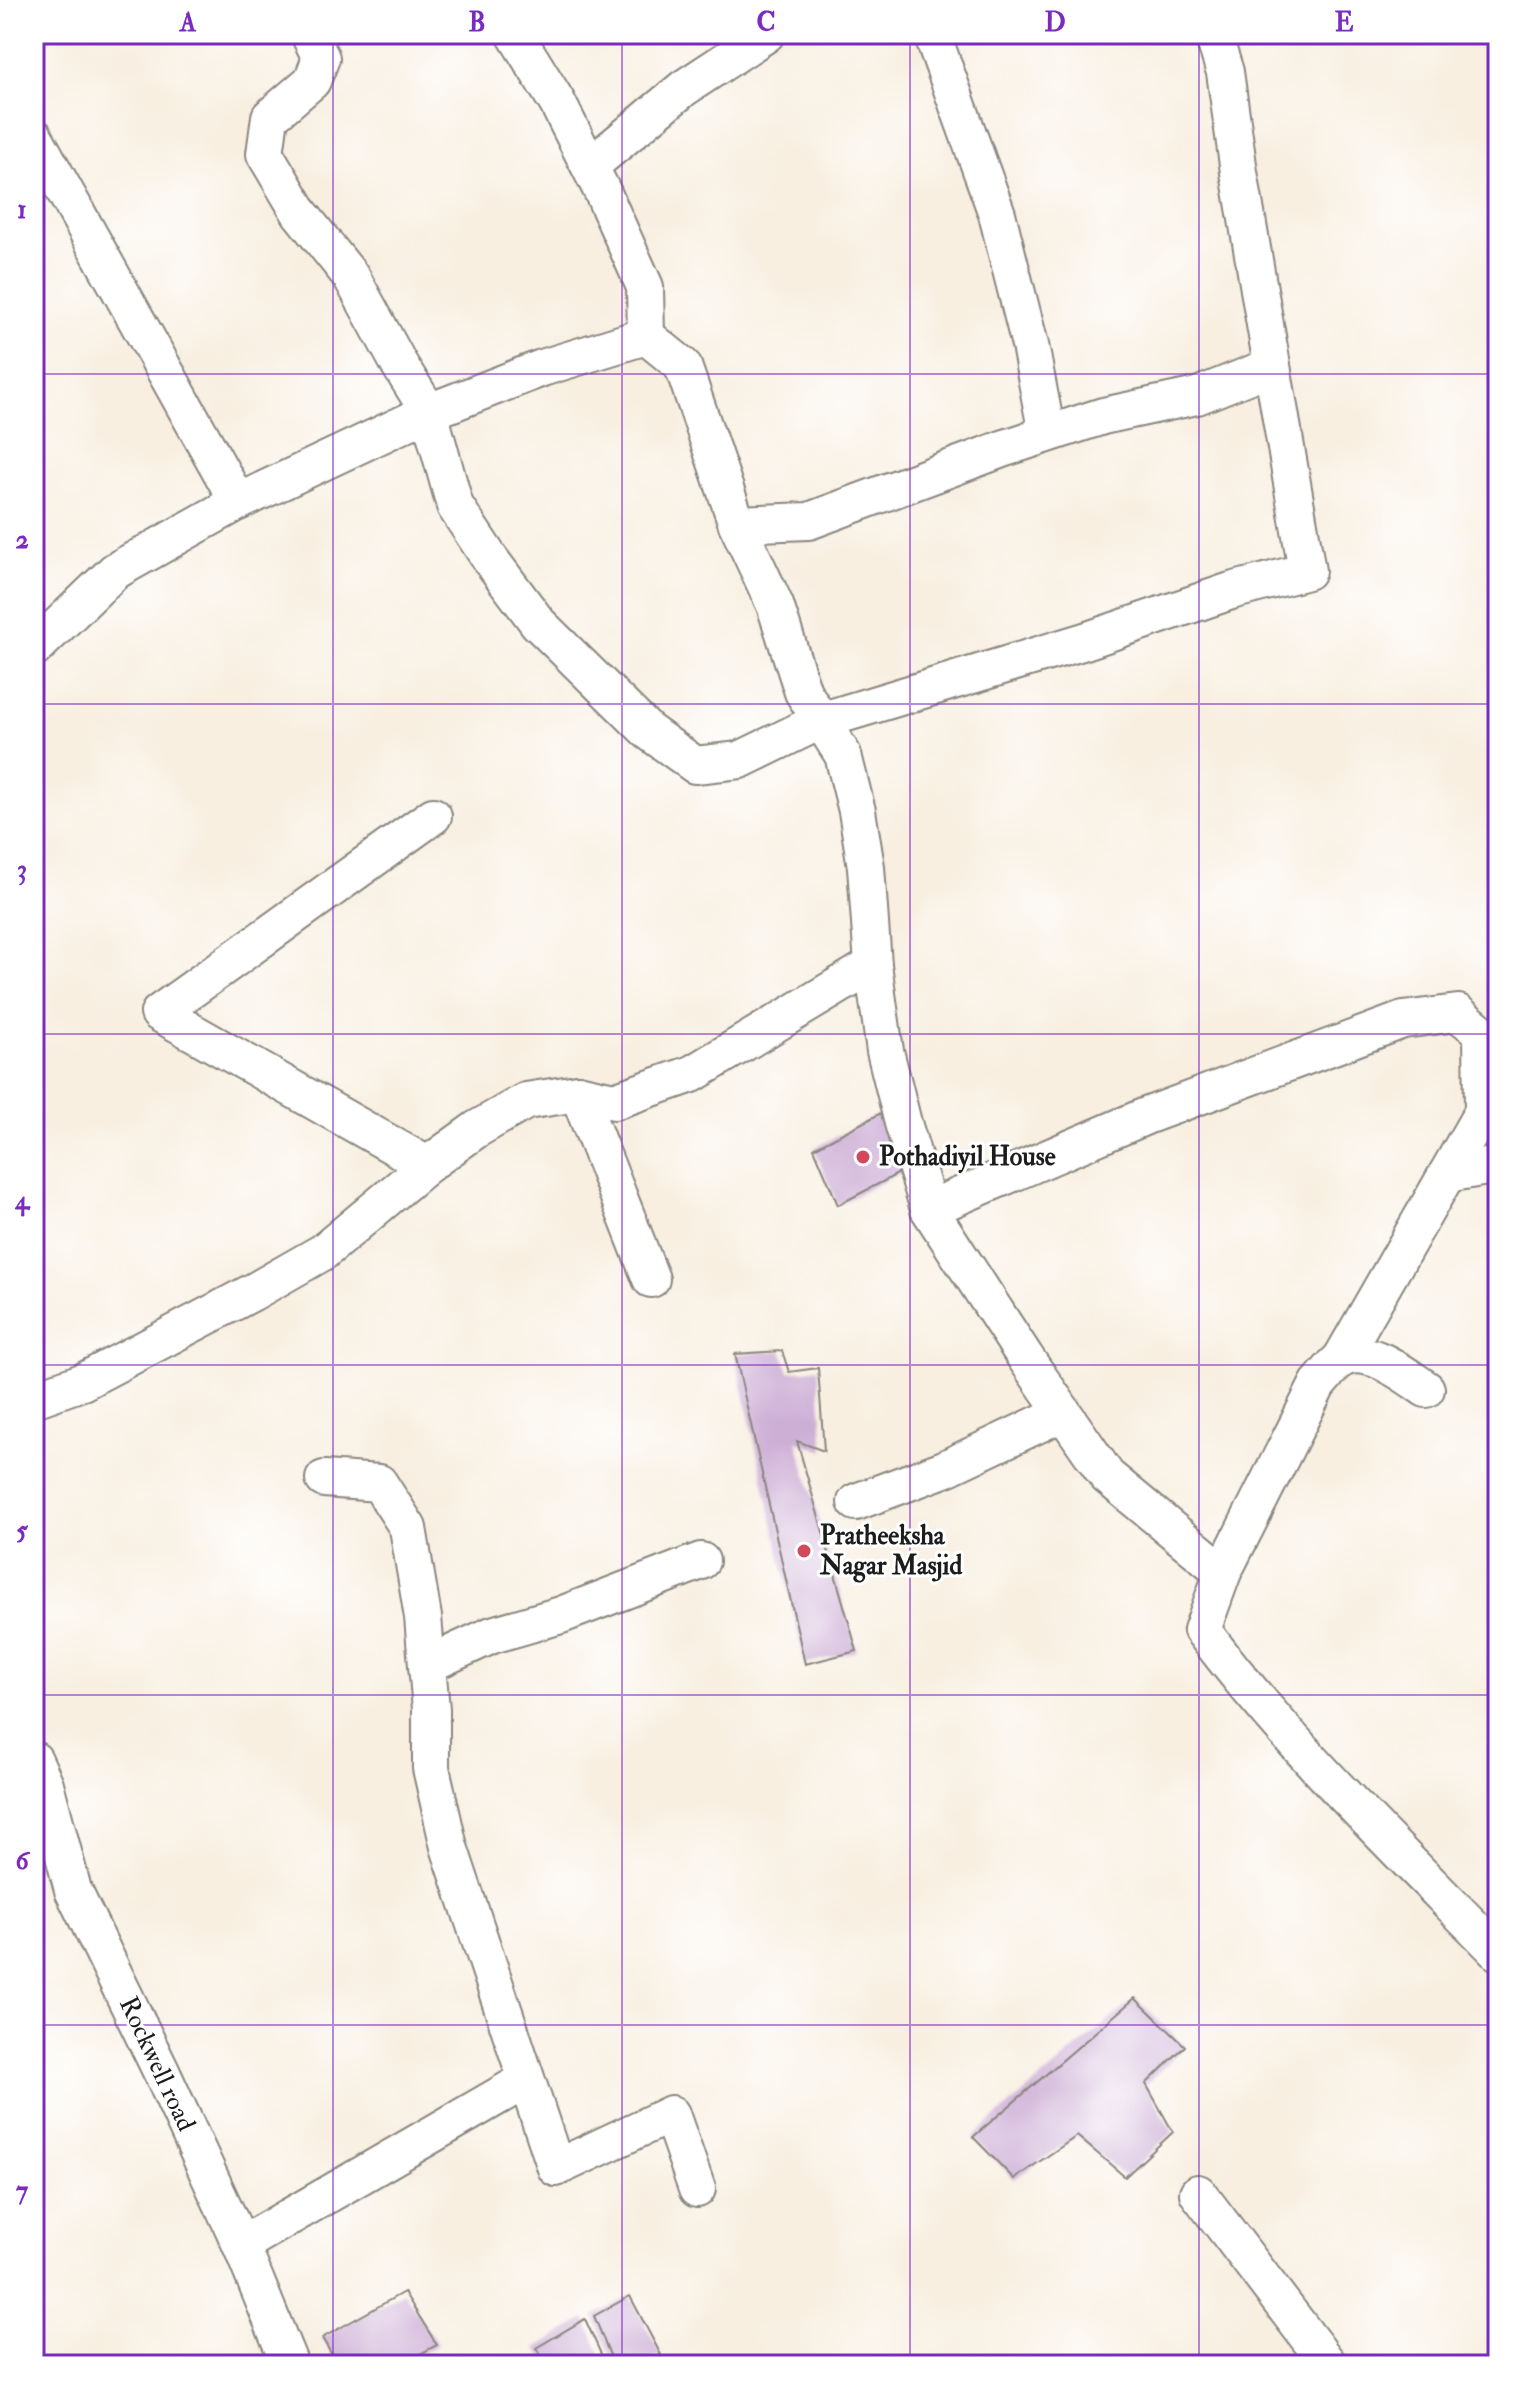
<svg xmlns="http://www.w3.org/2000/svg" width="1532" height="2399" font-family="'IM FELL Double Pica',serif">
  <rect width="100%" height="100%" fill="#fff"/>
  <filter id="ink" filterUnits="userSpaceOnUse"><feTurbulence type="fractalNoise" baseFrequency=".0125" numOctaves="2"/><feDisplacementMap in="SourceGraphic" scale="16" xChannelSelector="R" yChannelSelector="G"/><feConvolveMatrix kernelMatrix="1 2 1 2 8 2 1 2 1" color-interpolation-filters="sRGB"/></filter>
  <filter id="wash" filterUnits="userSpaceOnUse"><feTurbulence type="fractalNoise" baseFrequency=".006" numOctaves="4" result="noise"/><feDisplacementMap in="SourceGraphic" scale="32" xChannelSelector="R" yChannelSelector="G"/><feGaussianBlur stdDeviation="1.8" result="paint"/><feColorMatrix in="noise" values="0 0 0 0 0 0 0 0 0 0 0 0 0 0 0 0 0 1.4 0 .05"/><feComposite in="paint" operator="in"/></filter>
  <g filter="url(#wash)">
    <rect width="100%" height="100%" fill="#f8efe1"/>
    <g id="blocks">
      <!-- building -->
      <g fill="#cdafd6">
        <path d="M889,1109L911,1167L838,1205L814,1148Z"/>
        <path d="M782,1351L789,1372L818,1368L824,1451L797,1441L857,1651L805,1664L735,1354Z"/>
        <path d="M1135,1998L1185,2046L1146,2084L1173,2132L1125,2177L1077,2136L1014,2179L973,2137Z"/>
        <path d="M404,2292L437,2345L400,2365H338L322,2338Z"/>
        <path d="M630,2296L661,2355L640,2365H614L594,2316Z"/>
        <path d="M585,2319L606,2365H547L536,2348Z"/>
      </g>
    </g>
  </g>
  <g filter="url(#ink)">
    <use href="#blocks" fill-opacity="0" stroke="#8a867e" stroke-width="2"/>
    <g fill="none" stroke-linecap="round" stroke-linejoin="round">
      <!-- street casing -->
      <g stroke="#8a867e" stroke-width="40">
        <g id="street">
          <path d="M309,34L321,58L312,81L270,117L265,154L300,213L352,278L399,364L429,412L455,506L490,559L538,623L648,731L695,765L740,760L820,721L1085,641L1231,591L1307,571L1239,172L1225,72L1213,34"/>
          <path d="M515,34L557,102L602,191L645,287L646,336"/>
          <path d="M932,34L997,214L1030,345L1047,434"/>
          <path d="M34,136L238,502"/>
          <path d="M590,166L684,88L766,34"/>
          <path d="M737,524L809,521L1002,449L1103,416L1197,396L1272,366"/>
          <path d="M34,649L115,571L238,502L429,412L542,368L646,336L683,366L737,524L775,605L803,692L843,755L857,811L866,867L873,965L885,1051L903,1123L929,1209L1025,1357L1107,1476L1223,1572"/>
          <path d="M578,1093L651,1279"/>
          <path d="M427,1165L159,1013L433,816"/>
          <path d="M1447,1174L1498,1165"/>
          <path d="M929,1209L1146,1116L1403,1020L1458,1013L1482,1033L1483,1111L1341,1359"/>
          <path d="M1426,1389C1405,1375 1366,1343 1340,1360C1332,1366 1325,1377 1318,1384L1223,1572L1202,1630C1291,1748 1395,1847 1498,1952"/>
          <path d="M34,1399L82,1382L253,1292L323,1252L427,1165L477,1129L526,1101L578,1093L614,1101L692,1074L873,965"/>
          <path d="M324,1479L379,1483L408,1528L423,1617L427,1665L431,1709V1768L449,1847L556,2168L671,2114L697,2189"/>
          <path d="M856,1502L944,1469L1062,1413"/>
          <path d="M427,1665L492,1635L561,1615L701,1561"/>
          <path d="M34,1760L45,1784L73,1890L161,2071L241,2245L290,2365"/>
          <path d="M1198,2193L1329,2365"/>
          <path d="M241,2245L526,2080"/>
        </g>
      </g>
      <!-- street -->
      <use href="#street" stroke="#fff" stroke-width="36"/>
    </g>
  </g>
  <!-- grid -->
  <path fill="none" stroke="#7b2cbf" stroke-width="2" stroke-opacity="0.55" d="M333,34V2365M622,34V2365M910,34V2365M1199,34V2365M34,374H1498M34,704H1498M34,1034H1498M34,1365H1498M34,1695H1498M34,2025H1498"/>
  <!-- markers -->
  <g fill="#d1495b" stroke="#fff" stroke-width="3">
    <circle cx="863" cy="1157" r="8"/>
    <circle cx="804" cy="1551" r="8"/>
  </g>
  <g text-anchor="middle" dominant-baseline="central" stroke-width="6" stroke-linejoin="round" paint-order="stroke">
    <!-- poi labels -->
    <g font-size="26" font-weight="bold" fill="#1c1c1c" stroke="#fff" text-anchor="start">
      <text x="879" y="1157">Pothadiyil House</text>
      <text x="820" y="1536">Pratheeksha<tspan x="820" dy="30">Nagar Masjid</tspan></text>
    </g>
    <!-- street labels -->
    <g font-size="26" fill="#1c1c1c" stroke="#fff">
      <text transform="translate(157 2064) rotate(65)">Rockwell road</text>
    </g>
  </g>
  <!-- margin -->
  <rect width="1532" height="2399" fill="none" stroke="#fff" stroke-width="88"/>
  <rect x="44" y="44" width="1444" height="2311" fill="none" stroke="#7b2cbf" stroke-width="3"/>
  <g font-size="26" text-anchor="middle" font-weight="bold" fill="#7b2cbf">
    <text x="188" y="31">A</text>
    <text x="477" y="31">B</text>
    <text x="766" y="31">C</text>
    <text x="1055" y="31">D</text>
    <text x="1344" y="31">E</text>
    <text x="22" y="218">1</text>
    <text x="22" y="548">2</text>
    <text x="22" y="878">3</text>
    <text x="22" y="1209">4</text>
    <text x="22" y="1539">5</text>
    <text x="22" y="1869">6</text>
    <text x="22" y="2199">7</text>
  </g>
</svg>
